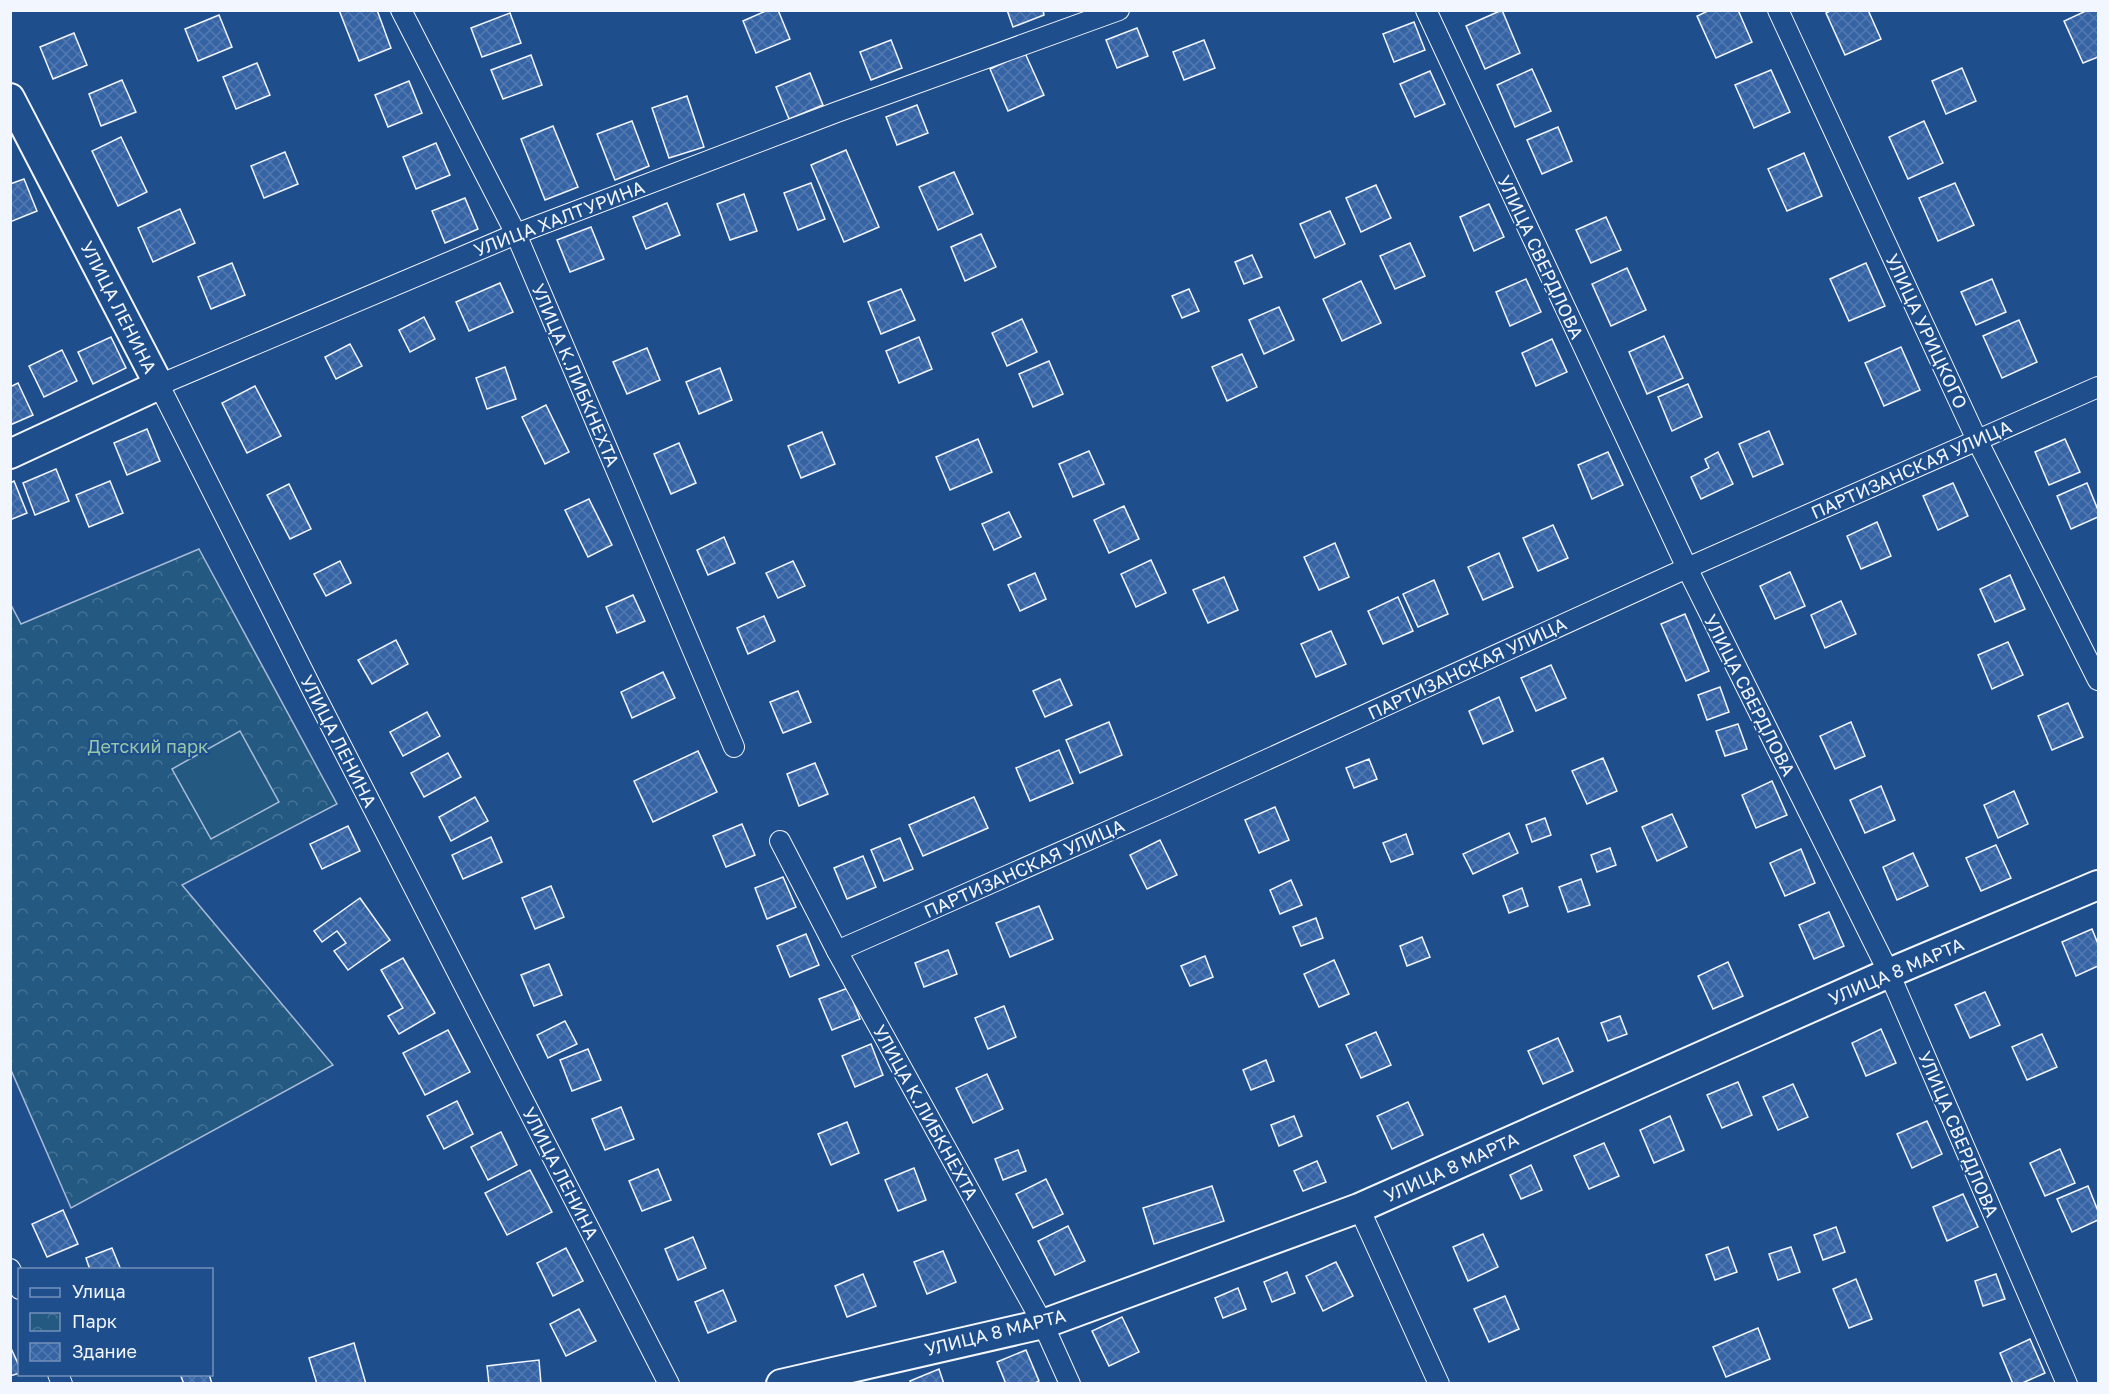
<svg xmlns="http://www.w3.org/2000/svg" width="2109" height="1394" font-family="'Golos Text',sans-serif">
  <defs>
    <pattern id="park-crowns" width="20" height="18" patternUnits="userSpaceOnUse" patternTransform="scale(1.5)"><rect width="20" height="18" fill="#245a82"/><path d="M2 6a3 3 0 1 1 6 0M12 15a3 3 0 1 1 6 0" fill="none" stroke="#447295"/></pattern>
    <pattern id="building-cross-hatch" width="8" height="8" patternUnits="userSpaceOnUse" patternTransform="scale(1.5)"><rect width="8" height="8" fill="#3563a3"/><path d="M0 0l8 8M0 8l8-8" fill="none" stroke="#537ab1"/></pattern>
  </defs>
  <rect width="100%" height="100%" fill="#1f4e8c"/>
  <!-- park -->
  <path fill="url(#park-crowns)" stroke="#a8bbd7" stroke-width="1.5" d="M199,549L337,804L182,885L333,1065L71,1208L11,1070L10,603L21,624Z"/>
  <!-- pitch -->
  <path fill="#245a82" stroke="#a8bbd7" stroke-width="1.5" d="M240,731L279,802L211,839L172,769Z"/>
  <!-- building -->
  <g fill="url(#building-cross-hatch)" stroke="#f2f6ff" stroke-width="1.5">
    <path d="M339,10H377L391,48L359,61Z"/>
    <path d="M768,10H778L790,39L756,53L743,21Z"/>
    <path d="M1007,10H1043L1044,15L1013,27Z"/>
    <path d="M1502,10L1520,53L1485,69L1466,26Z"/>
    <path d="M1710,10H1738L1752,42L1716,58L1697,16Z"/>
    <path d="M1832,10H1868L1881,39L1845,55L1826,13Z"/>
    <path d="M2088,10H2098V57L2083,63L2064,21Z"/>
    <path d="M510,13L521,43L482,57L471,28Z"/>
    <path d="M219,15L232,47L198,61L185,29Z"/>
    <path d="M1414,22L1425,50L1394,62L1383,34Z"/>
    <path d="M1137,28L1148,56L1117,68L1106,40Z"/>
    <path d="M74,33L87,65L53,79L40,47Z"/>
    <path d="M891,40L902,68L871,80L860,52Z"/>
    <path d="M1204,40L1215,68L1184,80L1173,52Z"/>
    <path d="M1025,53L1044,95L1008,111L990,69Z"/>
    <path d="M531,55L542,85L503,99L491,70Z"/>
    <path d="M257,63L270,95L236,109L223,77Z"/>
    <path d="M1962,68L1976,101L1946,114L1932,81Z"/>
    <path d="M1532,69L1551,111L1515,127L1497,85Z"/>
    <path d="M1771,70L1790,112L1754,128L1735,85Z"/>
    <path d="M1430,71L1445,104L1415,117L1400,84Z"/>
    <path d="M810,73L823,105L789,119L776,87Z"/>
    <path d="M122,80L136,112L101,126L89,94Z"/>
    <path d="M409,81L422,113L388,127L375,95Z"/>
    <path d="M687,96L704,147L669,158L652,108Z"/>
    <path d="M917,105L928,133L897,145L886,117Z"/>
    <path d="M632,121L649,166L615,180L597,134Z"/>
    <path d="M1924,121L1943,163L1908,179L1889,137Z"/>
    <path d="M553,126L578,187L545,200L521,139Z"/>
    <path d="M1558,127L1572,161L1542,174L1527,140Z"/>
    <path d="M121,137L147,192L118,206L92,151Z"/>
    <path d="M436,143L450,175L416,189L403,157Z"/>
    <path d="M846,150L879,227L844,242L811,165Z"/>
    <path d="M285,152L298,184L264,198L251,166Z"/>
    <path d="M1804,153L1822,196L1787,211L1768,169Z"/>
    <path d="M954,172L973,214L938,230L919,187Z"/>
    <path d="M24,179L37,211L10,222V184Z"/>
    <path d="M811,183L825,219L798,230L784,193Z"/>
    <path d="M1955,183L1974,225L1938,241L1919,198Z"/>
    <path d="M1376,185L1391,218L1361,232L1346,198Z"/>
    <path d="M744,194L757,231L730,240L717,204Z"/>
    <path d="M465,198L478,229L445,243L432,211Z"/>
    <path d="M667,203L680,235L646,249L633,217Z"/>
    <path d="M1489,204L1504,237L1474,251L1460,217Z"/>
    <path d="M180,209L195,243L153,262L138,228Z"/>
    <path d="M1330,211L1345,244L1315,258L1300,224Z"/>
    <path d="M1606,217L1621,250L1591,263L1576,230Z"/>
    <path d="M591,227L604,259L570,272L557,240Z"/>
    <path d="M981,234L996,267L965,281L951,247Z"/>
    <path d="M1410,243L1425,276L1395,289L1380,256Z"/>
    <path d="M1252,255L1262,277L1244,284L1235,262Z"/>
    <path d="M232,263L245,295L211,309L198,277Z"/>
    <path d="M1866,263L1885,306L1849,321L1830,279Z"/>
    <path d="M1627,268L1646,310L1611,326L1592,284Z"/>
    <path d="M1526,279L1541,312L1510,326L1496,292Z"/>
    <path d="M1992,279L2006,312L1976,325L1961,292Z"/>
    <path d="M1361,281L1381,323L1342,341L1323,299Z"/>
    <path d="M500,283L513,312L469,331L456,302Z"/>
    <path d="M901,289L915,320L881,334L868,302Z"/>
    <path d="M1189,289L1199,311L1182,318L1172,296Z"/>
    <path d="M1279,307L1294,340L1264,354L1249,320Z"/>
    <path d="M424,317L435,339L410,352L399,330Z"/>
    <path d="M1022,319L1037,352L1007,366L992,333Z"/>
    <path d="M2019,320L2037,362L2002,378L1983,336Z"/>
    <path d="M1664,336L1683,378L1647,394L1629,352Z"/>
    <path d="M111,337L126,368L93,384L78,352Z"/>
    <path d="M919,337L932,369L899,383L886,351Z"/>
    <path d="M1552,339L1567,372L1536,386L1522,353Z"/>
    <path d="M350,344L362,366L336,379L325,357Z"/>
    <path d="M1901,347L1920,390L1884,406L1865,363Z"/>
    <path d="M647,348L660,380L627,394L613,362Z"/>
    <path d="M62,350L77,381L44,397L29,366Z"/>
    <path d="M1242,354L1257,387L1227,401L1212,367Z"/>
    <path d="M1049,361L1063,394L1033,407L1019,374Z"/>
    <path d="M505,367L516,399L487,409L476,378Z"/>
    <path d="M720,368L732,400L699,414L686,382Z"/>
    <path d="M18,383L33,415L10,425V387Z"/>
    <path d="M1688,384L1702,417L1672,431L1658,397Z"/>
    <path d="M255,386L281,436L247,453L222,403Z"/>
    <path d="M546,405L569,452L545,464L522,417Z"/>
    <path d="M147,429L160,461L127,475L114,443Z"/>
    <path d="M1769,431L1783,464L1753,477L1739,444Z"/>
    <path d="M822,432L835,464L801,478L788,446Z"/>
    <path d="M978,439L992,472L950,490L936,457Z"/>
    <path d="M2065,439L2080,472L2049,485L2035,452Z"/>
    <path d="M679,443L696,483L671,494L654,454Z"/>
    <path d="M1089,451L1104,484L1073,497L1059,464Z"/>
    <path d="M1608,452L1623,485L1592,499L1578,465Z"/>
    <path d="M1718,452L1733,484L1701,499L1691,477L1709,468L1705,459Z"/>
    <path d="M56,469L69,501L35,515L23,483Z"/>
    <path d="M14,481L27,513L10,520V483Z"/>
    <path d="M110,481L123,513L89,527L76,495Z"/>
    <path d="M1953,483L1968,516L1938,530L1923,496Z"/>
    <path d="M2087,483L2098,510V517L2071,529L2057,496Z"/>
    <path d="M289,484L311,529L290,539L267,495Z"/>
    <path d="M589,499L612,545L588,557L565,510Z"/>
    <path d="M1124,506L1139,539L1109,553L1094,520Z"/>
    <path d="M1009,512L1021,537L994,550L982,524Z"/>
    <path d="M1877,522L1891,556L1861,569L1847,536Z"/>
    <path d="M1553,525L1568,558L1538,571L1523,538Z"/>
    <path d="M724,537L735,563L708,575L697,550Z"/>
    <path d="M1335,543L1349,577L1319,590L1304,557Z"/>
    <path d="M1499,553L1513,587L1483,600L1468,567Z"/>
    <path d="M1151,560L1166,593L1136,607L1121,574Z"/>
    <path d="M340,561L351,583L326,596L314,574Z"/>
    <path d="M793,561L805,586L778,598L766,573Z"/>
    <path d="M1790,572L1805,606L1775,619L1760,586Z"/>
    <path d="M1035,573L1046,599L1020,611L1008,585Z"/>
    <path d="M2010,575L2025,609L1995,622L1980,589Z"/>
    <path d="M1224,577L1238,610L1208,623L1193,590Z"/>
    <path d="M1434,580L1448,614L1418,627L1403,594Z"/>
    <path d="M633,595L645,621L617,633L606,607Z"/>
    <path d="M1398,597L1413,631L1383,644L1368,611Z"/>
    <path d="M1841,601L1856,634L1825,648L1811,615Z"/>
    <path d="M1685,614L1709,671L1686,681L1661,624Z"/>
    <path d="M764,616L775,641L748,654L737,628Z"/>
    <path d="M1331,631L1346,664L1316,677L1301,644Z"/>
    <path d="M396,640L408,664L372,684L358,660Z"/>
    <path d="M2008,642L2023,675L1992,689L1978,655Z"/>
    <path d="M1551,665L1566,698L1536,711L1521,678Z"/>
    <path d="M663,672L675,698L632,718L621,692Z"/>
    <path d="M1060,679L1072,705L1045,717L1033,691Z"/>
    <path d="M1720,687L1729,712L1707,720L1698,695Z"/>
    <path d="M798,691L811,722L783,733L770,702Z"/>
    <path d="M1499,697L1513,731L1483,744L1469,711Z"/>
    <path d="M2068,703L2083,737L2052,750L2038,716Z"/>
    <path d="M427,712L440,736L403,756L390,732Z"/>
    <path d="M1109,722L1122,755L1080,773L1066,740Z"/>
    <path d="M1851,722L1865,756L1835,769L1820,736Z"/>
    <path d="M1738,724L1747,749L1725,756L1716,731Z"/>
    <path d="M1059,750L1073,783L1030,801L1016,768Z"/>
    <path d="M698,751L717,792L653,822L634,781Z"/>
    <path d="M448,753L461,777L424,797L411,773Z"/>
    <path d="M1603,758L1617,791L1587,804L1572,771Z"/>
    <path d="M1369,759L1377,779L1354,788L1346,768Z"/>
    <path d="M815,763L828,794L799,806L787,774Z"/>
    <path d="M1772,781L1787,815L1756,828L1742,795Z"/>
    <path d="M1881,786L1895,820L1865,833L1850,800Z"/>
    <path d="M2014,791L2028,824L1998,838L1984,805Z"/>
    <path d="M475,797L488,821L451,841L439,817Z"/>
    <path d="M974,797L988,828L923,856L909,825Z"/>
    <path d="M1275,807L1289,840L1259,853L1245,820Z"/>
    <path d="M1672,814L1687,847L1657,861L1642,827Z"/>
    <path d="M1545,818L1551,835L1532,842L1526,825Z"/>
    <path d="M742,824L755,855L726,867L713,836Z"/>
    <path d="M348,826L360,851L322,869L310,844Z"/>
    <path d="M1509,833L1518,853L1473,874L1463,854Z"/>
    <path d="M1406,834L1413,854L1391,862L1383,843Z"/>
    <path d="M491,837L502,862L463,879L452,855Z"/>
    <path d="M900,838L913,869L884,881L871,850Z"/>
    <path d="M1160,840L1177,875L1147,889L1130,855Z"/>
    <path d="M1996,845L2011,878L1981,891L1966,858Z"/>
    <path d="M1610,848L1616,865L1597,872L1591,855Z"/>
    <path d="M1801,849L1815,883L1785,896L1770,863Z"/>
    <path d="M1913,853L1928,886L1897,900L1883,867Z"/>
    <path d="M863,856L876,887L847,899L834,868Z"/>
    <path d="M783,877L796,907L767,919L755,888Z"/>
    <path d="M1581,879L1590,905L1568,912L1559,887Z"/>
    <path d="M1291,880L1302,905L1280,914L1270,890Z"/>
    <path d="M551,886L564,917L535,929L522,898Z"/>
    <path d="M1522,888L1528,906L1509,913L1503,896Z"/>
    <path d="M360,898L390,940L348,970L334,951L346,943L337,931L322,942L314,931Z"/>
    <path d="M1039,906L1053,939L1010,957L996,923Z"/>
    <path d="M1829,912L1844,946L1814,959L1799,925Z"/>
    <path d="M1316,918L1323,938L1301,946L1293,927Z"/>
    <path d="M2092,929L2098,944V966L2076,976L2062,942Z"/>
    <path d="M806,934L819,965L790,977L777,946Z"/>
    <path d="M1422,937L1430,957L1407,966L1400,946Z"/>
    <path d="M948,950L957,974L924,987L915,963Z"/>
    <path d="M1205,956L1213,977L1190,986L1181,966Z"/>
    <path d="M403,958L435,1013L399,1034L388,1016L403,1008L381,970Z"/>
    <path d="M1334,960L1349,994L1319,1007L1304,974Z"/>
    <path d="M1728,962L1743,996L1713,1009L1698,976Z"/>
    <path d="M549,964L562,995L534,1006L521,975Z"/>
    <path d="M848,988L860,1019L832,1030L819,999Z"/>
    <path d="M1985,992L2000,1025L1970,1038L1955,1005Z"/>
    <path d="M1004,1006L1016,1037L988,1049L975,1018Z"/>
    <path d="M1620,1016L1627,1034L1608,1041L1601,1023Z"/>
    <path d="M565,1021L577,1044L548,1058L537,1035Z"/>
    <path d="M1881,1029L1896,1063L1866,1076L1852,1043Z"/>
    <path d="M448,1030L470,1072L425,1095L403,1053Z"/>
    <path d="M1376,1032L1391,1065L1361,1078L1346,1045Z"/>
    <path d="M2042,1034L2057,1067L2027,1080L2012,1047Z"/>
    <path d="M1558,1038L1573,1071L1543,1084L1528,1051Z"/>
    <path d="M871,1044L883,1075L855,1087L842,1056Z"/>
    <path d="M588,1049L601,1080L572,1091L560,1060Z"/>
    <path d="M1266,1060L1274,1081L1251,1090L1243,1070Z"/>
    <path d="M987,1074L1003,1109L973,1123L956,1088Z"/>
    <path d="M1738,1082L1752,1115L1722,1128L1707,1095Z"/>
    <path d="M1793,1084L1808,1117L1778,1130L1763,1097Z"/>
    <path d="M457,1101L473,1134L444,1149L427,1116Z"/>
    <path d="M1408,1102L1423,1135L1392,1149L1377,1116Z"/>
    <path d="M621,1107L634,1139L605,1150L592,1119Z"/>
    <path d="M1294,1116L1302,1136L1279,1146L1271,1125Z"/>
    <path d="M1670,1116L1684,1150L1654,1163L1640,1130Z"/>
    <path d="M1927,1121L1942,1154L1912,1168L1897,1134Z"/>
    <path d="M847,1122L859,1153L831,1165L818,1134Z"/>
    <path d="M501,1132L517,1165L488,1180L471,1147Z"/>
    <path d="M1604,1143L1619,1176L1589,1189L1574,1156Z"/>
    <path d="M2060,1149L2075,1183L2045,1196L2030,1163Z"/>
    <path d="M1018,1150L1026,1171L1003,1180L995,1159Z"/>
    <path d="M1317,1161L1326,1182L1303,1191L1294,1171Z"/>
    <path d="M1531,1165L1542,1190L1521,1199L1510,1175Z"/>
    <path d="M914,1168L926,1200L898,1211L885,1180Z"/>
    <path d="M658,1169L671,1200L642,1211L629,1181Z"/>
    <path d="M530,1170L552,1212L507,1235L485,1193Z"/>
    <path d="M1046,1179L1063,1214L1033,1228L1016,1194Z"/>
    <path d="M1212,1186L1224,1221L1154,1244L1143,1208Z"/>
    <path d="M2088,1186L2098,1211V1220L2072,1232L2057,1199Z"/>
    <path d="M1963,1194L1978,1227L1947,1241L1933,1207Z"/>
    <path d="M63,1210L78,1244L47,1257L32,1224Z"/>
    <path d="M1068,1226L1085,1261L1055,1275L1038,1241Z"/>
    <path d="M1836,1227L1845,1252L1823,1260L1814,1235Z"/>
    <path d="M1483,1234L1498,1267L1468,1281L1453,1247Z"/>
    <path d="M693,1237L706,1268L678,1280L665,1249Z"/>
    <path d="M1728,1247L1737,1272L1715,1280L1706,1255Z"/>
    <path d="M1791,1247L1800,1272L1778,1280L1769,1254Z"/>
    <path d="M112,1248L121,1270H90L86,1258Z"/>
    <path d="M566,1248L583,1281L553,1296L537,1263Z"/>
    <path d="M943,1251L956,1282L927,1294L914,1262Z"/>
    <path d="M1336,1262L1353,1296L1323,1311L1306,1276Z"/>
    <path d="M1287,1272L1295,1293L1272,1302L1264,1282Z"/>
    <path d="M863,1274L876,1306L847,1317L835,1286Z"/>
    <path d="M1996,1274L2005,1299L1983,1306L1975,1281Z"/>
    <path d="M1856,1279L1872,1319L1849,1328L1833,1289Z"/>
    <path d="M1238,1288L1246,1309L1223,1318L1215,1298Z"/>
    <path d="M723,1290L736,1321L708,1333L695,1302Z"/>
    <path d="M1505,1296L1519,1329L1489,1342L1474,1309Z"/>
    <path d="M579,1309L596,1341L566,1356L550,1324Z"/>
    <path d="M1122,1317L1139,1352L1109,1366L1092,1331Z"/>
    <path d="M1758,1328L1770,1359L1726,1377L1713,1347Z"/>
    <path d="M2030,1339L2045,1373L2020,1384H2013L2000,1353Z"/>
    <path d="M354,1343L366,1384H317L309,1358Z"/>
    <path d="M10,1346L20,1368V1373L10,1376Z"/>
    <path d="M1026,1350L1039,1381L1033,1384H1006L997,1362Z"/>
    <path d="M539,1360L541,1384H489L487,1366Z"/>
    <path d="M939,1369L944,1384H911L910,1381Z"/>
    <path d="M180,1374H209L212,1384H184Z"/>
  </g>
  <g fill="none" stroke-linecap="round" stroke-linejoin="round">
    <!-- minor casing -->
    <g stroke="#f2f6ff" stroke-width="22">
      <g id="minor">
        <path d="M401,10L516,234L734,747"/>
        <path d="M1426,10L1687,568L1889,973L2067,1384"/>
        <path d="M1778,10L1977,440L2098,680"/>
        <path d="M780,841L837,951L1043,1324L1070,1384"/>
        <path d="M837,951L1165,806L1687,568L2098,387"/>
        <path d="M1359,1208L1439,1384"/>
        <path d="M10,1269L20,1289"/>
        <path d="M58,1374L62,1384"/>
        <path d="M669,1384L311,687L159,385L516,234L837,112L1119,10"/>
      </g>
    </g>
    <!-- secondary casing -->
    <g stroke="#f2f6ff" stroke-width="32">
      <g id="secondary">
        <path d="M10,98L159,385L10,454"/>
        <path d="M781,1384L1043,1324L1359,1208L1889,973L2098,885"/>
      </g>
    </g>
    <!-- minor -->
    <use href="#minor" stroke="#1f4e8c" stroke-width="20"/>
    <!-- secondary -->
    <use href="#secondary" stroke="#1f4e8c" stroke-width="28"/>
  </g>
  <g text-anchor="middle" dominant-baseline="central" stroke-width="4.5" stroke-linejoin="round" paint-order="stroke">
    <!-- street labels -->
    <g font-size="18" fill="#f2f6ff" stroke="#1f4e8c">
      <text transform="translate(559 218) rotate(-21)">УЛИЦА ХАЛТУРИНА</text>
      <text transform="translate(1541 257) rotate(65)">УЛИЦА СВЕРДЛОВА</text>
      <text transform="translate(119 307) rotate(63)">УЛИЦА ЛЕНИНА</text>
      <text transform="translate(1927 331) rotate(65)">УЛИЦА УРИЦКОГО</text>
      <text transform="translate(576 375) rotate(67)">УЛИЦА К.ЛИБКНЕХТА</text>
      <text transform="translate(1911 469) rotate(-24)">ПАРТИЗАНСКАЯ УЛИЦА</text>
      <text transform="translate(1467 668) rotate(-25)">ПАРТИЗАНСКАЯ УЛИЦА</text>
      <text transform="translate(1750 695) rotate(63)">УЛИЦА СВЕРДЛОВА</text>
      <text transform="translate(339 741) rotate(63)">УЛИЦА ЛЕНИНА</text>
      <text transform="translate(1024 868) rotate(-24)">ПАРТИЗАНСКАЯ УЛИЦА</text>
      <text transform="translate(1896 971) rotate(-23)">УЛИЦА 8 МАРТА</text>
      <text transform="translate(926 1112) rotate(61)">УЛИЦА К.ЛИБКНЕХТА</text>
      <text transform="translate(1959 1134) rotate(67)">УЛИЦА СВЕРДЛОВА</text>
      <text transform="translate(1451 1167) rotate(-24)">УЛИЦА 8 МАРТА</text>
      <text transform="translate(561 1173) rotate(63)">УЛИЦА ЛЕНИНА</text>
      <text transform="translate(995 1332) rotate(-14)">УЛИЦА 8 МАРТА</text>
    </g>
    <!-- park labels -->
    <g font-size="18" fill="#97c8a6" stroke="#1f4e8c">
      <text x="148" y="746">Детский парк</text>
    </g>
  </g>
  <!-- border -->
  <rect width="2109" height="1394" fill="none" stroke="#f2f6ff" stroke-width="24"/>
  <!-- legend -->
  <rect x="18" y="1268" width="195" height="108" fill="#1f4e8c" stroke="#7391ba" stroke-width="1.5"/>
  <rect x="30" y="1288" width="30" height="9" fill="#1f4e8c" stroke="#7391ba" stroke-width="1.5"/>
  <text x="72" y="1298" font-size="18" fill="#f2f6ff">Улица</text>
  <rect x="30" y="1313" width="30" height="18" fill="url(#park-crowns)" stroke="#7391ba" stroke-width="1.5"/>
  <text x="72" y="1328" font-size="18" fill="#f2f6ff">Парк</text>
  <rect x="30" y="1343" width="30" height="18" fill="url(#building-cross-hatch)" stroke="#7391ba" stroke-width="1.5"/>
  <text x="72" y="1358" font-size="18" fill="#f2f6ff">Здание</text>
</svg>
